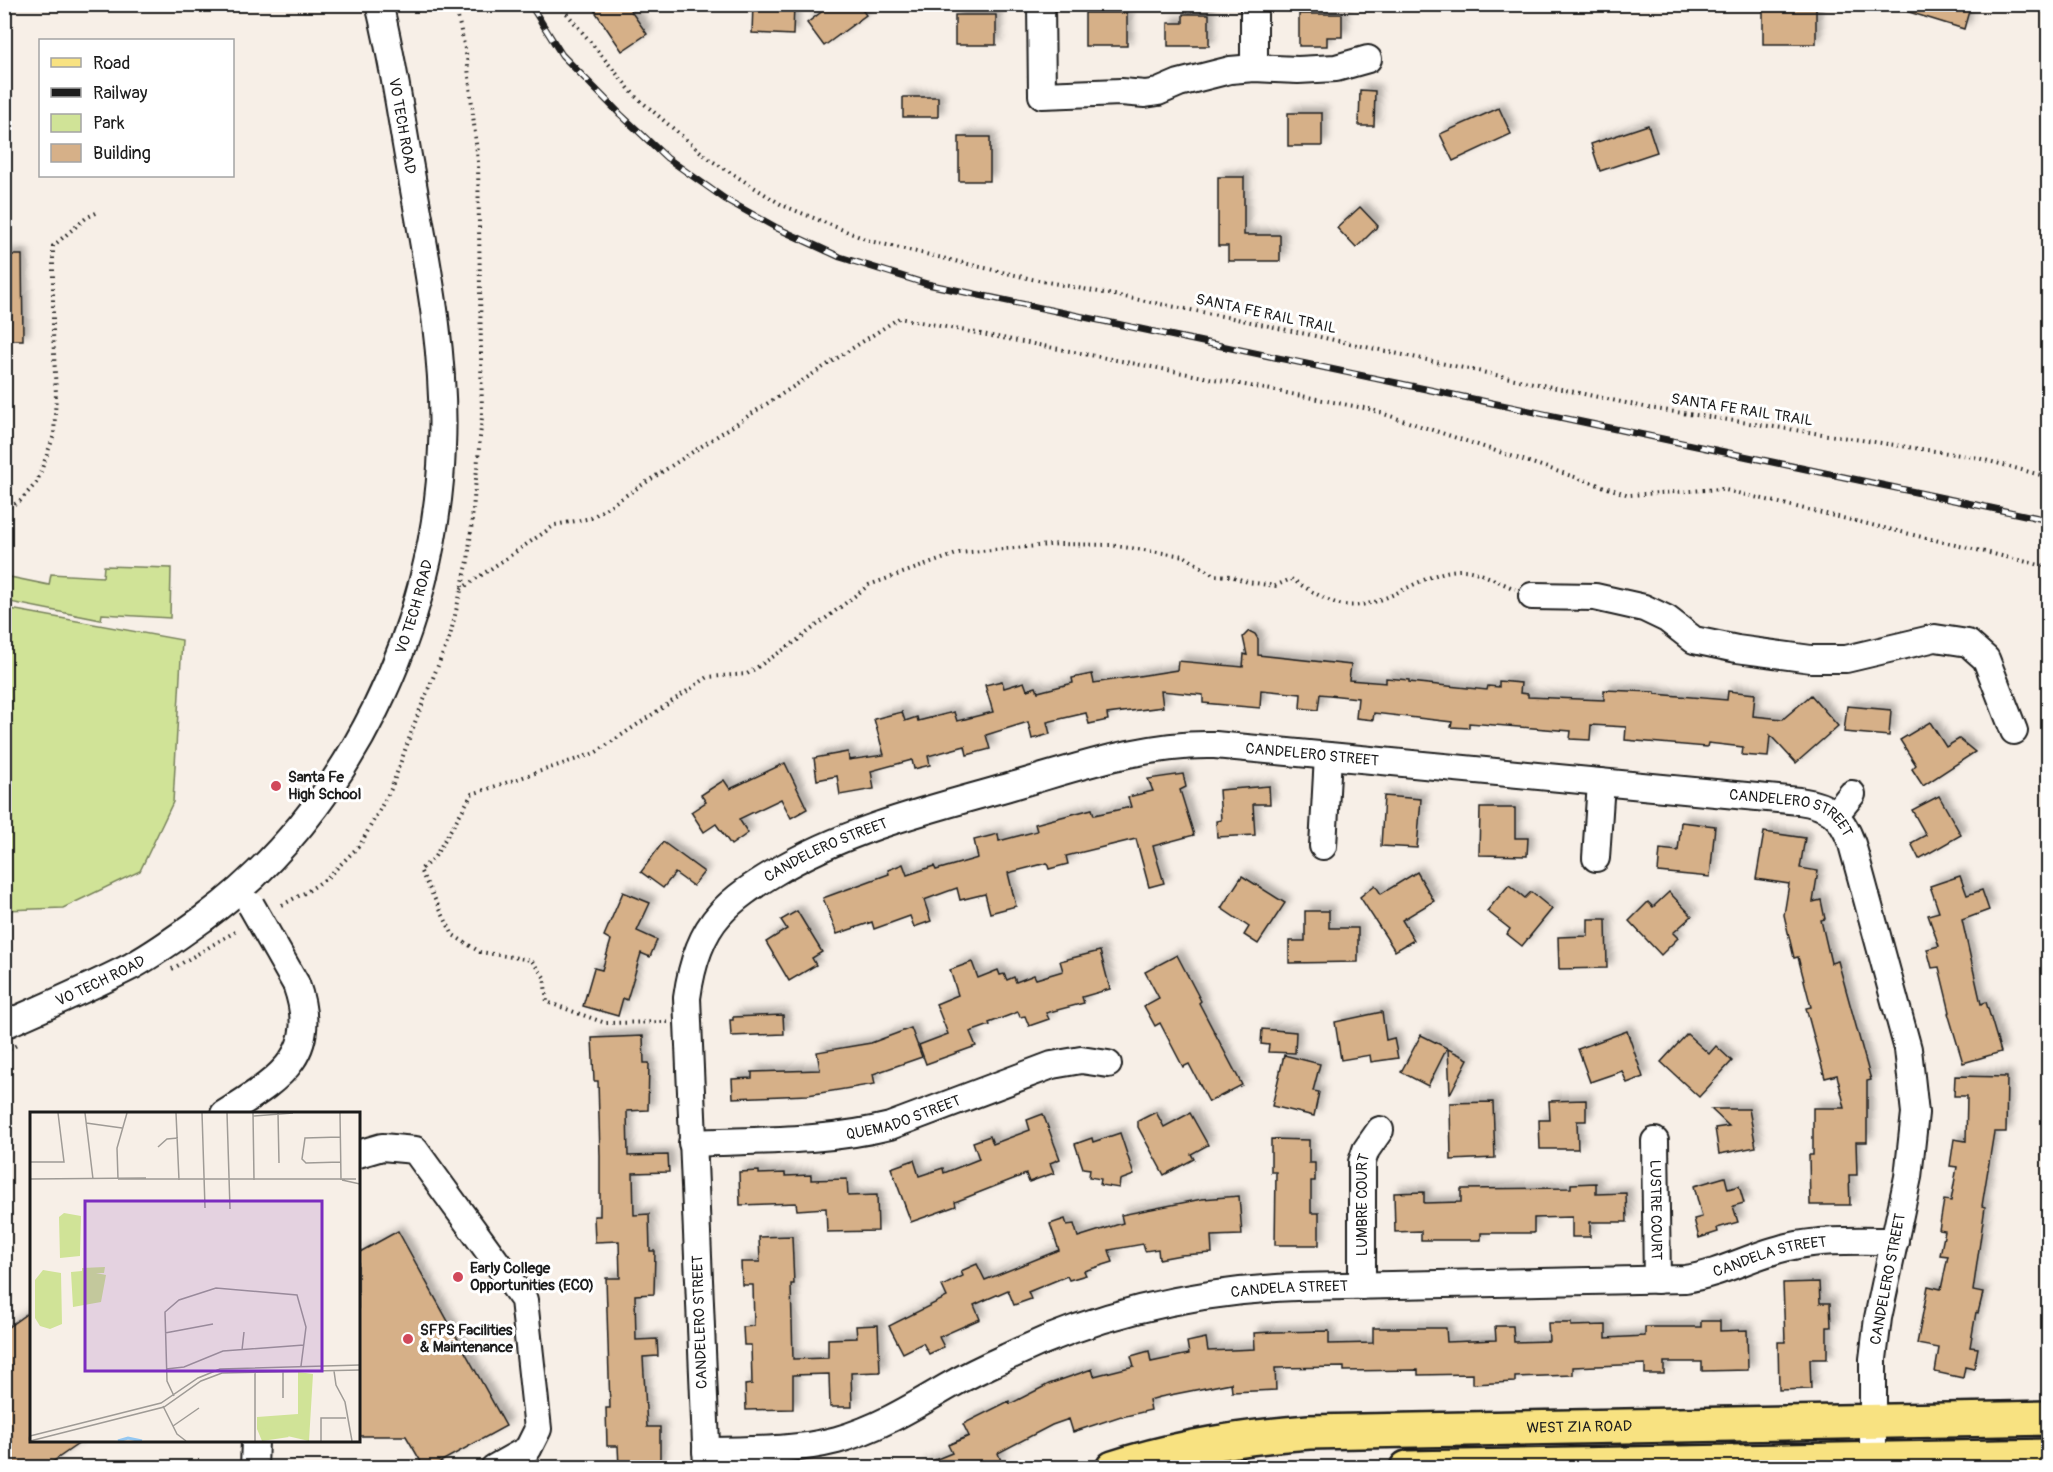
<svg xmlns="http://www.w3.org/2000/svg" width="2053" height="1472" font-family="Pangolin,sans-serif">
  <defs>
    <filter id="shadow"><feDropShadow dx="5.5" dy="-5.5" stdDeviation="3" flood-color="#0004"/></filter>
  </defs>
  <rect width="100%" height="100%" fill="#f7efe7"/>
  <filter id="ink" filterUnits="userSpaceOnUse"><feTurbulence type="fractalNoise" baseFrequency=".0167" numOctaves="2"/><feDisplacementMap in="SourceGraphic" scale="12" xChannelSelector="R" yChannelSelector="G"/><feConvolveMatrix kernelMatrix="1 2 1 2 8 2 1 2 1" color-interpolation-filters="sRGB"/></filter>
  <g filter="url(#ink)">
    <!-- green -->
    <g fill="#d0e397" stroke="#76805a" stroke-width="1.5">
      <path d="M104,566L171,568L170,618L102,614L101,620L5,601V576L49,585L51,574L103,577Z"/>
      <path d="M5,608L182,640L173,802L140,871L63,908L5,910Z"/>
    </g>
    <!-- building -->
    <g fill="#d6b088" stroke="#1c1c1c" stroke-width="1.5" filter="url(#shadow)">
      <path d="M590,4H626L647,34L622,51Z"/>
      <path d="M753,4H794L793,35L752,33Z"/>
      <path d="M832,4H858L866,15L824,46L807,23Z"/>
      <path d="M1897,4H1971L1964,29L1896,8Z"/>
      <rect x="1763" y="9" width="53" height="35"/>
      <rect x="1085" y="13" width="42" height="33"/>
      <path d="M1183,14H1209V46H1168V23H1183Z"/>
      <path d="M1299,14H1342V37H1327V46H1299Z"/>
      <rect x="955" y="15" width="41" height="30"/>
      <path d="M1360,90L1375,91L1374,126H1359Z"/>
      <rect x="903" y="97" width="35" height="20"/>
      <path d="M1499,108L1511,134L1453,161L1440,134Z"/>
      <rect x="1288" y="113" width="34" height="33"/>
      <path d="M1648,125L1657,152L1600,171L1591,144Z"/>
      <rect x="959" y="137" width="31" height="44"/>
      <path d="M1218,177H1244V235H1280V261H1228V246H1218Z"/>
      <path d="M1360,207L1378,226L1356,248L1337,228Z"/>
      <path d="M4,255H22L23,340H4Z"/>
      <path d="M1249,631L1255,634L1258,639V655L1351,665L1349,680L1386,683V678L1409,680V682L1487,690L1488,686L1499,687V681L1521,683L1520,693L1528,694V697L1604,700V690L1655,692V694L1727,700L1728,691L1755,694L1753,716L1783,719L1811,695L1838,726L1796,763L1770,735L1768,757L1742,755L1743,747L1708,743L1707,747L1625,740L1626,727L1591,725L1590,740L1570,739L1571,731L1469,723V728L1451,727L1452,722L1374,713L1373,720L1356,718L1358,698L1320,694L1318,710L1300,708L1301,694L1261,690L1260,708L1203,703V695L1161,691L1163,707L1107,714L1108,720L1089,724L1086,713L1047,722L1050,734L1032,739L1028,722L986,735L990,749L967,755L965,746L928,756L930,765L914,769L912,760L871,771L874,789L840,795L837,776L817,780L814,758L848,752L849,760L884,755L874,719L902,712L905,721L917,717L918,721L954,712L957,721L993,712L985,685L1002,681L1004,688L1024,682L1027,690L1036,687L1038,692L1073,683L1072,678L1092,674L1094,683L1177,670L1178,661L1243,667L1244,654L1247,655L1243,637Z"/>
      <path d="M1847,706L1891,710L1889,736L1844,732Z"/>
      <path d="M1930,722L1946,747L1959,739L1975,752L1923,786L1912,769L1916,765L1900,740Z"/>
      <path d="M785,763L807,809L791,818L781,799L739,819L748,833L731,845L716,824L704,832L691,812L706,802L701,795L724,780L730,789Z"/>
      <path d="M1183,774L1186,787L1180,790L1194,835L1153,846L1164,883L1149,887L1136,839L1066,856L1068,864L1049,869L1047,863L1008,873L1016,906L990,913L985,894L960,900L957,888L924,900L931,921L914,927L910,916L874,929L872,922L837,934L823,898L889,874L888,870L903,864L907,875L934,866L936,870L978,858L974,840L998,834L999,841L1037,831L1035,824L1050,820L1092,809L1094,815L1131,807L1128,797L1153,791L1148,779Z"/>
      <path d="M1269,786L1270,804H1253L1255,835L1217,837L1216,821L1221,820L1219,790Z"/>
      <path d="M1384,796L1421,799L1417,848L1381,846Z"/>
      <path d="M1939,796L1961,835L1919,859L1911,843L1926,835L1912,810Z"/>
      <path d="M1480,808H1515V838H1528L1527,856L1479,855Z"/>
      <path d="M1681,822L1715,826L1710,877L1658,872L1660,849L1678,851Z"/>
      <path d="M1764,832L1805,838L1800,868L1818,871L1813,902L1821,900L1825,919L1821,920L1831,963L1838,961L1871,1080L1867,1081V1142H1856L1857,1175H1849L1850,1205H1810L1809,1155H1813V1108H1845L1837,1075L1825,1078L1806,1008L1811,1007L1798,957L1794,958L1784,915L1789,884L1756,879Z"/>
      <path d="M663,842L704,872L693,886L675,873L663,888L641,872Z"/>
      <path d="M1417,872L1434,901L1402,920L1414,940L1395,951L1360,897L1375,885L1381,894Z"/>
      <path d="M1242,876L1285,903L1258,944L1244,935L1249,927L1221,908Z"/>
      <path d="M1960,876L1967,895L1982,890L1989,910L1962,920L1981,1004L1986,1002L2001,1052L1963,1063L1948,1013L1950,1012L1939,967L1932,968L1927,949L1939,946L1928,915L1939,912L1930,886Z"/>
      <path d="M1509,885L1525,898L1531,892L1552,909L1522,946L1507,934L1510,929L1487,911Z"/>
      <path d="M623,892L650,903L637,931L657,940L650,957L641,953L627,1000L623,998L618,1016L583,1006L594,968L602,970L611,940L604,936Z"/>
      <path d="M1669,892L1692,916L1673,933L1678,938L1661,955L1629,921L1648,902L1653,907Z"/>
      <path d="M797,911L822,952L812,958L816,965L789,981L766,942L787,929L781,920Z"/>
      <path d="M1305,911H1329V928H1358V962L1289,963V941H1305Z"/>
      <path d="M1588,919H1606L1607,968L1559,969L1558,937L1588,936Z"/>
      <path d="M1100,951L1110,989L1082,997L1084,1003L1046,1013L1049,1019L1029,1026L1025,1016L1020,1017L1018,1012L989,1023L990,1025L970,1032L976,1046L926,1064L919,1045L948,1034L936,1004L958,995L950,970L972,962L978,978L998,970L1000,975L1004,974L1007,980L1014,977L1016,982L1034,975L1036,979L1063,971L1060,961Z"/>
      <path d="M1177,955L1201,1001L1199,1003L1242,1085L1209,1102L1189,1064L1183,1067L1160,1023L1155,1026L1144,1006L1159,998L1145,972Z"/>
      <path d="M1382,1012L1386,1040L1394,1038L1398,1058L1371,1062L1370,1055L1341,1060L1335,1022Z"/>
      <path d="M783,1015L784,1034L731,1036L730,1020H733V1017Z"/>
      <path d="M911,1028L922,1057L873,1074L875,1084L808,1095L733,1098L732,1079L752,1078V1072L820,1070L817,1052L871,1043Z"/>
      <path d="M1262,1029L1296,1032L1295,1053L1268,1052L1269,1045L1261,1044Z"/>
      <path d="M1627,1031L1643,1077L1627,1083L1622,1071L1590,1082L1578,1049Z"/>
      <path d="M1687,1034L1709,1054L1716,1046L1732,1061L1699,1097L1661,1062Z"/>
      <path d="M1421,1035L1447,1048L1428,1086L1401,1072Z"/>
      <path d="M643,1036L644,1063H649L648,1110L627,1111L628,1156L668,1155L669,1172L633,1173L634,1215L649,1214L650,1251H655L654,1294L635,1295L636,1340L657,1339L658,1356L643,1357L647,1427H660V1467H619L618,1446H607L606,1408H610L606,1278H620L619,1241L595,1242L594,1216H600V1156L598,1081H594L592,1038Z"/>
      <path d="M1448,1049L1468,1059L1450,1094Z"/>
      <path d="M1284,1055L1320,1064L1313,1091L1319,1092L1314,1116L1272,1106Z"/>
      <path d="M1955,1076L2007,1077L2006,1132H1994L1982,1206L1985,1207L1973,1291L1983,1293L1978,1313L1976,1312L1970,1347L1978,1348L1974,1369L1965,1367L1963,1378L1935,1372L1939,1348L1917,1344L1928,1286L1941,1289L1948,1256L1940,1255L1945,1231L1939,1230L1944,1200L1951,1201L1957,1167L1950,1166L1954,1139L1966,1141L1967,1096H1954Z"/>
      <path d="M1586,1100V1121H1577L1578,1149H1540L1539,1120H1550L1549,1101Z"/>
      <path d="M1493,1102L1495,1158L1451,1160L1450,1103Z"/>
      <path d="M1711,1109H1749L1756,1147L1719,1154L1715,1128L1729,1126Z"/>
      <path d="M1156,1112L1164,1127L1190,1113L1208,1145L1191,1154L1194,1159L1164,1175L1138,1127V1121Z"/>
      <path d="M1043,1114L1060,1159L1050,1163L1054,1173L1029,1182L1026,1174L955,1202L956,1206L911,1222L891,1168L914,1160L919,1176L943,1168L944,1173L979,1159L973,1142L990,1136L993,1144L1030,1130L1027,1120Z"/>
      <path d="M1120,1133L1134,1175L1120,1180L1119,1188L1100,1185L1101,1179L1089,1177L1090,1169L1083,1168L1075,1144L1092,1138L1093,1142Z"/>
      <path d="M1271,1139L1309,1140V1163H1315V1181H1311V1213H1319V1245H1275L1276,1172H1271Z"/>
      <path d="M759,1171V1174L785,1173V1176L811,1175V1180L847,1179L848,1196L877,1195L878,1231L827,1232L826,1208L797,1210L796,1203L740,1205L739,1172Z"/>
      <path d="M1725,1177L1728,1189L1739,1186L1744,1203L1733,1206L1738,1222L1717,1228L1718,1232L1699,1238L1694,1219L1702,1217L1694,1186Z"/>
      <path d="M1596,1183V1194L1626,1193L1627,1222H1590V1237H1572V1217L1534,1218V1233H1481V1240H1421V1231L1395,1232L1394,1193L1424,1192V1203L1461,1202V1189L1571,1188V1184Z"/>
      <path d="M1239,1196L1242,1235L1211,1236L1212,1253L1181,1255L1159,1259L1158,1249L1145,1251L1143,1244L1109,1250L1113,1262L1084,1271L1086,1275L1069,1280L1067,1276L1028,1292L1031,1299L1014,1305L1008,1290L974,1305L980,1319L939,1337L944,1347L929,1354L923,1343L903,1353L889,1326L947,1297L942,1286L963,1276L961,1271L977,1264L985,1280L1059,1250L1050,1224L1065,1219L1067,1225L1074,1224L1078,1237L1123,1223L1121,1215L1202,1199Z"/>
      <path d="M398,1231L506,1426L431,1467H424L406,1436H358V1253Z"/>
      <path d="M792,1236L794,1284H791L793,1359L828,1358V1339L857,1338L856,1326L878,1325L880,1372L851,1373L852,1407H830L829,1374L793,1375V1409L746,1410L745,1385L752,1384L751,1345H744L743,1327L754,1326L753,1285H742L741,1262H760L759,1237Z"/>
      <path d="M1819,1282L1820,1303H1830L1831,1327H1827V1359H1810L1811,1389L1779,1390L1778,1342H1785L1783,1283Z"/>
      <path d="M32,1310V1440H84L45,1467H4V1330Z"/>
      <path d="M1701,1321H1720V1331L1747,1330L1748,1370L1702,1371V1362H1664V1374H1645V1364L1573,1367V1375L1515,1377V1382L1473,1384V1374L1418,1375V1370L1344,1371V1367L1275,1368L1276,1390L1232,1392L1231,1383L1160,1397L1149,1400L1151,1410L1122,1417L1121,1416L1073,1432L1069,1419L1052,1425L998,1453L1001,1461L988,1467H917L952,1453L948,1445L969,1436L963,1424L1009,1401L1010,1404L1049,1384L1092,1369L1094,1376L1134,1366L1131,1356L1149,1351L1151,1362L1189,1354L1187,1342L1206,1338L1208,1351L1255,1349L1254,1333L1273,1332L1329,1331V1344L1373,1343V1328H1446L1447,1342L1496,1340L1495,1326H1513L1514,1342L1549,1341L1548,1323H1571V1326L1606,1325V1338L1645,1336V1327H1701Z"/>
    </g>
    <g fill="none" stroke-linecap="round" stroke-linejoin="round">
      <!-- minor casing -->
      <g stroke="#1c1c1c" stroke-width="30">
        <g id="minor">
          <path d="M1041,4L1042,95L1121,92L1145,94L1158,92L1179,83L1230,70L1254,68L1298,70L1336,68L1368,59"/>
          <path d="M1254,4V68"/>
          <path d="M1532,596L1595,597L1644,608L1667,619L1694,640L1737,649L1811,659H1846L1935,638L1968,643L1986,659L2014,731"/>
          <path d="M1835,815L1852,794"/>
          <path d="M1323,846L1328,756"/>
          <path d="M1596,858L1601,782"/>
          <path id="s1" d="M4,1025C47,1006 91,987 132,966C156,953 182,934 204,918C349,811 436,626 442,447C446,355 427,263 411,173C401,119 393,58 379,4"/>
          <path d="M224,1114C277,1080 322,1056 296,984"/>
          <path id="s2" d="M1655,1141L1657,1280"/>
          <path id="s3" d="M692,1143C758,1140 826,1142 890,1126L1052,1065L1081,1060L1108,1064"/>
          <path d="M358,1154L382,1147L415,1150L524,1300L538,1429L528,1449L494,1468"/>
          <path id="s4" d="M1362,1286V1162L1366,1150L1380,1130"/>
          <path id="s5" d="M706,1451C749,1450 795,1451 837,1440C877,1429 911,1408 947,1387C966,1376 987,1366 1007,1357C1098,1313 1196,1291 1296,1287L1685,1279C1721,1274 1752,1255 1788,1247C1823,1239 1859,1241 1895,1241"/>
          <path d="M254,1468L255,1440"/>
          <path id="s6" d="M707,1468L687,998C691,968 699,937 720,914C735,897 754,885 774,873C847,829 930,809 1012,786C1079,767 1145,743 1215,745L1799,801C1829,805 1842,816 1852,844L1908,1049L1915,1113L1908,1177L1878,1318L1873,1359V1459"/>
        </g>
      </g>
      <!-- major casing -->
      <g stroke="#1c1c1c" stroke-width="38">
        <g id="major">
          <path id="s7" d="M1113,1468C1177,1447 1242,1437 1309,1432L2048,1418"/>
          <path d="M1407,1468L2048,1456"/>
        </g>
      </g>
      <!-- path -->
      <g stroke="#1c1c1c" stroke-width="4" stroke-dasharray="1.5 4.5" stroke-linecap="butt">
        <path d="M559,4L635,96L709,159L782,205L870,241L1032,279L1232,318L1649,408L1974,457L2048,477"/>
        <path d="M4,510L20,501L37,482L54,435L56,394L53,333V246L86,218L100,211"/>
        <path d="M461,589L555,525L591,518L899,318L1369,409L1629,495L1721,489L2048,567"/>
        <path d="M282,905L308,891L327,878L360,845L391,789L417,717L450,636L468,561L482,417L478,162L467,58L455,4"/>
        <path d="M172,969L238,930"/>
        <path d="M668,1022L605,1023L547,1002L544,977L531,960L480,952L453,935L420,870L434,858L472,794L595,753L708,677L747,674L795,642L869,585L959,553L1060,544L1110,545L1184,556L1214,575L1231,576L1248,582L1275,586L1291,579C1305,587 1321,598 1336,603C1379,617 1421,569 1463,570C1477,570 1501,583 1515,589"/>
        <path d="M4,1052L17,1045"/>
      </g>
      <!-- minor -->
      <use href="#minor" stroke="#fff" stroke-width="26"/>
      <!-- major -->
      <use href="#major" stroke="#f8e281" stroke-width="33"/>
      <!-- rail casing -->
      <g stroke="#1c1c1c" stroke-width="7">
        <path id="rail" d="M530,4L562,55L620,114L667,158L725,199L777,228L840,257L927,284L2048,520"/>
      </g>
      <!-- rail -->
      <use href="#rail" stroke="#fff" stroke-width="4.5" stroke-dasharray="14" stroke-linecap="butt"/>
      <!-- minor-bridge casing -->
      <g stroke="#1c1c1c" stroke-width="30" stroke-linecap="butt">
        <path id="minor-bridge" d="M251,905L296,984"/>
      </g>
      <!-- minor-bridge -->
      <use href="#minor-bridge" stroke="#fff" stroke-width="26"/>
    </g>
  </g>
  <!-- markers -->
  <g fill="#d1495b" stroke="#fff" stroke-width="2">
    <circle cx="276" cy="786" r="6"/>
    <circle cx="458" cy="1277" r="6"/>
    <circle cx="408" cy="1339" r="6"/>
  </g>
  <g text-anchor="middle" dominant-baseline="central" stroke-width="6" stroke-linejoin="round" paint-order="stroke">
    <!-- street labels -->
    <g font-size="15" fill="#1c1c1c" stroke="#fff">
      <text transform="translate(402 126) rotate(80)">VO TECH ROAD</text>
      <text transform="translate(1266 314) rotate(12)">SANTA FE RAIL TRAIL</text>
      <text transform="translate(1742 410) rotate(9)">SANTA FE RAIL TRAIL</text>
      <text stroke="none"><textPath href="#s1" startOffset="610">VO TECH ROAD</textPath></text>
      <text stroke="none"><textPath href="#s6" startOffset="1190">CANDELERO STREET</textPath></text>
      <text stroke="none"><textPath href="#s6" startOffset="1676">CANDELERO STREET</textPath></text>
      <text stroke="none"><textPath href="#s6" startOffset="687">CANDELERO STREET</textPath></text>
      <text stroke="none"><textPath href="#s1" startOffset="106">VO TECH ROAD</textPath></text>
      <text stroke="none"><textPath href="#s3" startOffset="214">QUEMADO STREET</textPath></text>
      <text stroke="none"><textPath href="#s4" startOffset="81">LUMBRE COURT</textPath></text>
      <text stroke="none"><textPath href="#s2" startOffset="69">LUSTRE COURT</textPath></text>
      <text stroke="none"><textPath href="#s5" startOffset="1098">CANDELA STREET</textPath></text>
      <text transform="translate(1888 1279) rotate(-79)">CANDELERO STREET</text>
      <text stroke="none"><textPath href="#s5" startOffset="614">CANDELA STREET</textPath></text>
      <text transform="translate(700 1322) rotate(-92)">CANDELERO STREET</text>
      <text stroke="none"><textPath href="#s7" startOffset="470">WEST ZIA ROAD</textPath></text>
    </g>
    <!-- poi labels -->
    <g font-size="15" font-weight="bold" fill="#1c1c1c" stroke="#fff" text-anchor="start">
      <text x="288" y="777">Santa Fe<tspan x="288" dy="17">High School</tspan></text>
      <text x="470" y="1268">Early College<tspan x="470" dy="17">Opportunities (ECO)</tspan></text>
      <text x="420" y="1330">SFPS Facilities<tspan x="420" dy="17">&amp; Maintenance</tspan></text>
    </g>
  </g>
  <!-- overview -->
  <g transform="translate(30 1112)">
    <rect width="330" height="330" fill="#f7efe7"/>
    <path d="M34,101L51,104L50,144L30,146L29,105ZM75,155L74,161H66L76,163L71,190L43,195L41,160L52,159V156ZM13,158L31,161L32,212L20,217L10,214L5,206V168ZM268,260L283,262L279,329L227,317V305L268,302Z" fill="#d0e397"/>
    <path d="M238,316L255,321L259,325L232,329L227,317Z" fill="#d0e397"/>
    <path fill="none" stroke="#95c8f2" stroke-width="3" d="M88,329L98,326L112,329"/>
    <path fill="none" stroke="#9f9b96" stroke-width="1.5" d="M55,1L63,67M146,1L149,68M172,1L175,96M197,1L200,97M223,1L224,68M248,1L249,51M310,1L311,68M223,4L263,1M56,11L92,16M310,25L275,26L272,47L276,51L311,50M128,35L137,27L148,26M0,50H34L28,1M0,67L116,66M88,67H326M88,67L87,36L97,1M312,68L330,72M135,221L183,212M212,238L214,220M136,257L154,255L193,239L274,233M304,259L306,273L315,290L322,329M144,284L137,269L135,200L149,188L186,176L267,183L276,215L271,254M253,286V258M133,294L147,322L156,329M143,314L169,296M0,324L131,291L168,266L190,257L330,253M0,329L134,295L171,269L192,261L330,258M225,329V258M291,329V306H316"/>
    <path fill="#7b2cbf" fill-opacity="0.15" stroke="#7b2cbf" stroke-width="3" d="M55,89H292V259H55Z"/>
    <rect width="330" height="330" fill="none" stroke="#1c1c1c" stroke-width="3"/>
  </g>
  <!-- margin -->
  <rect width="2053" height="1472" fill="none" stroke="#fff" stroke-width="24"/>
  <rect x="12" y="12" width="2029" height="1448" fill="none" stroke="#1c1c1c" stroke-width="2" filter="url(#ink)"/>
  <!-- legend -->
  <rect x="39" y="39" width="195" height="138" fill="#ffffff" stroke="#a4a4a4" stroke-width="1.5"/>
  <rect x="51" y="58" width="30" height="9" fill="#f8e281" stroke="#a4a4a4" stroke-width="1.5"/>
  <text x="93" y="69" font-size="18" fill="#1c1c1c">Road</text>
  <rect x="51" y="88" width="30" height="9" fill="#1c1c1c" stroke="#a4a4a4" stroke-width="1.5"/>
  <text x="93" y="99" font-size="18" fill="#1c1c1c">Railway</text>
  <rect x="51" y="114" width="30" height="18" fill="#d0e397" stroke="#a4a4a4" stroke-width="1.5"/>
  <text x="93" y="129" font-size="18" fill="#1c1c1c">Park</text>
  <rect x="51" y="144" width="30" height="18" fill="#d6b088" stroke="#a4a4a4" stroke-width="1.5"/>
  <text x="93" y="159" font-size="18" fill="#1c1c1c">Building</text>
</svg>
